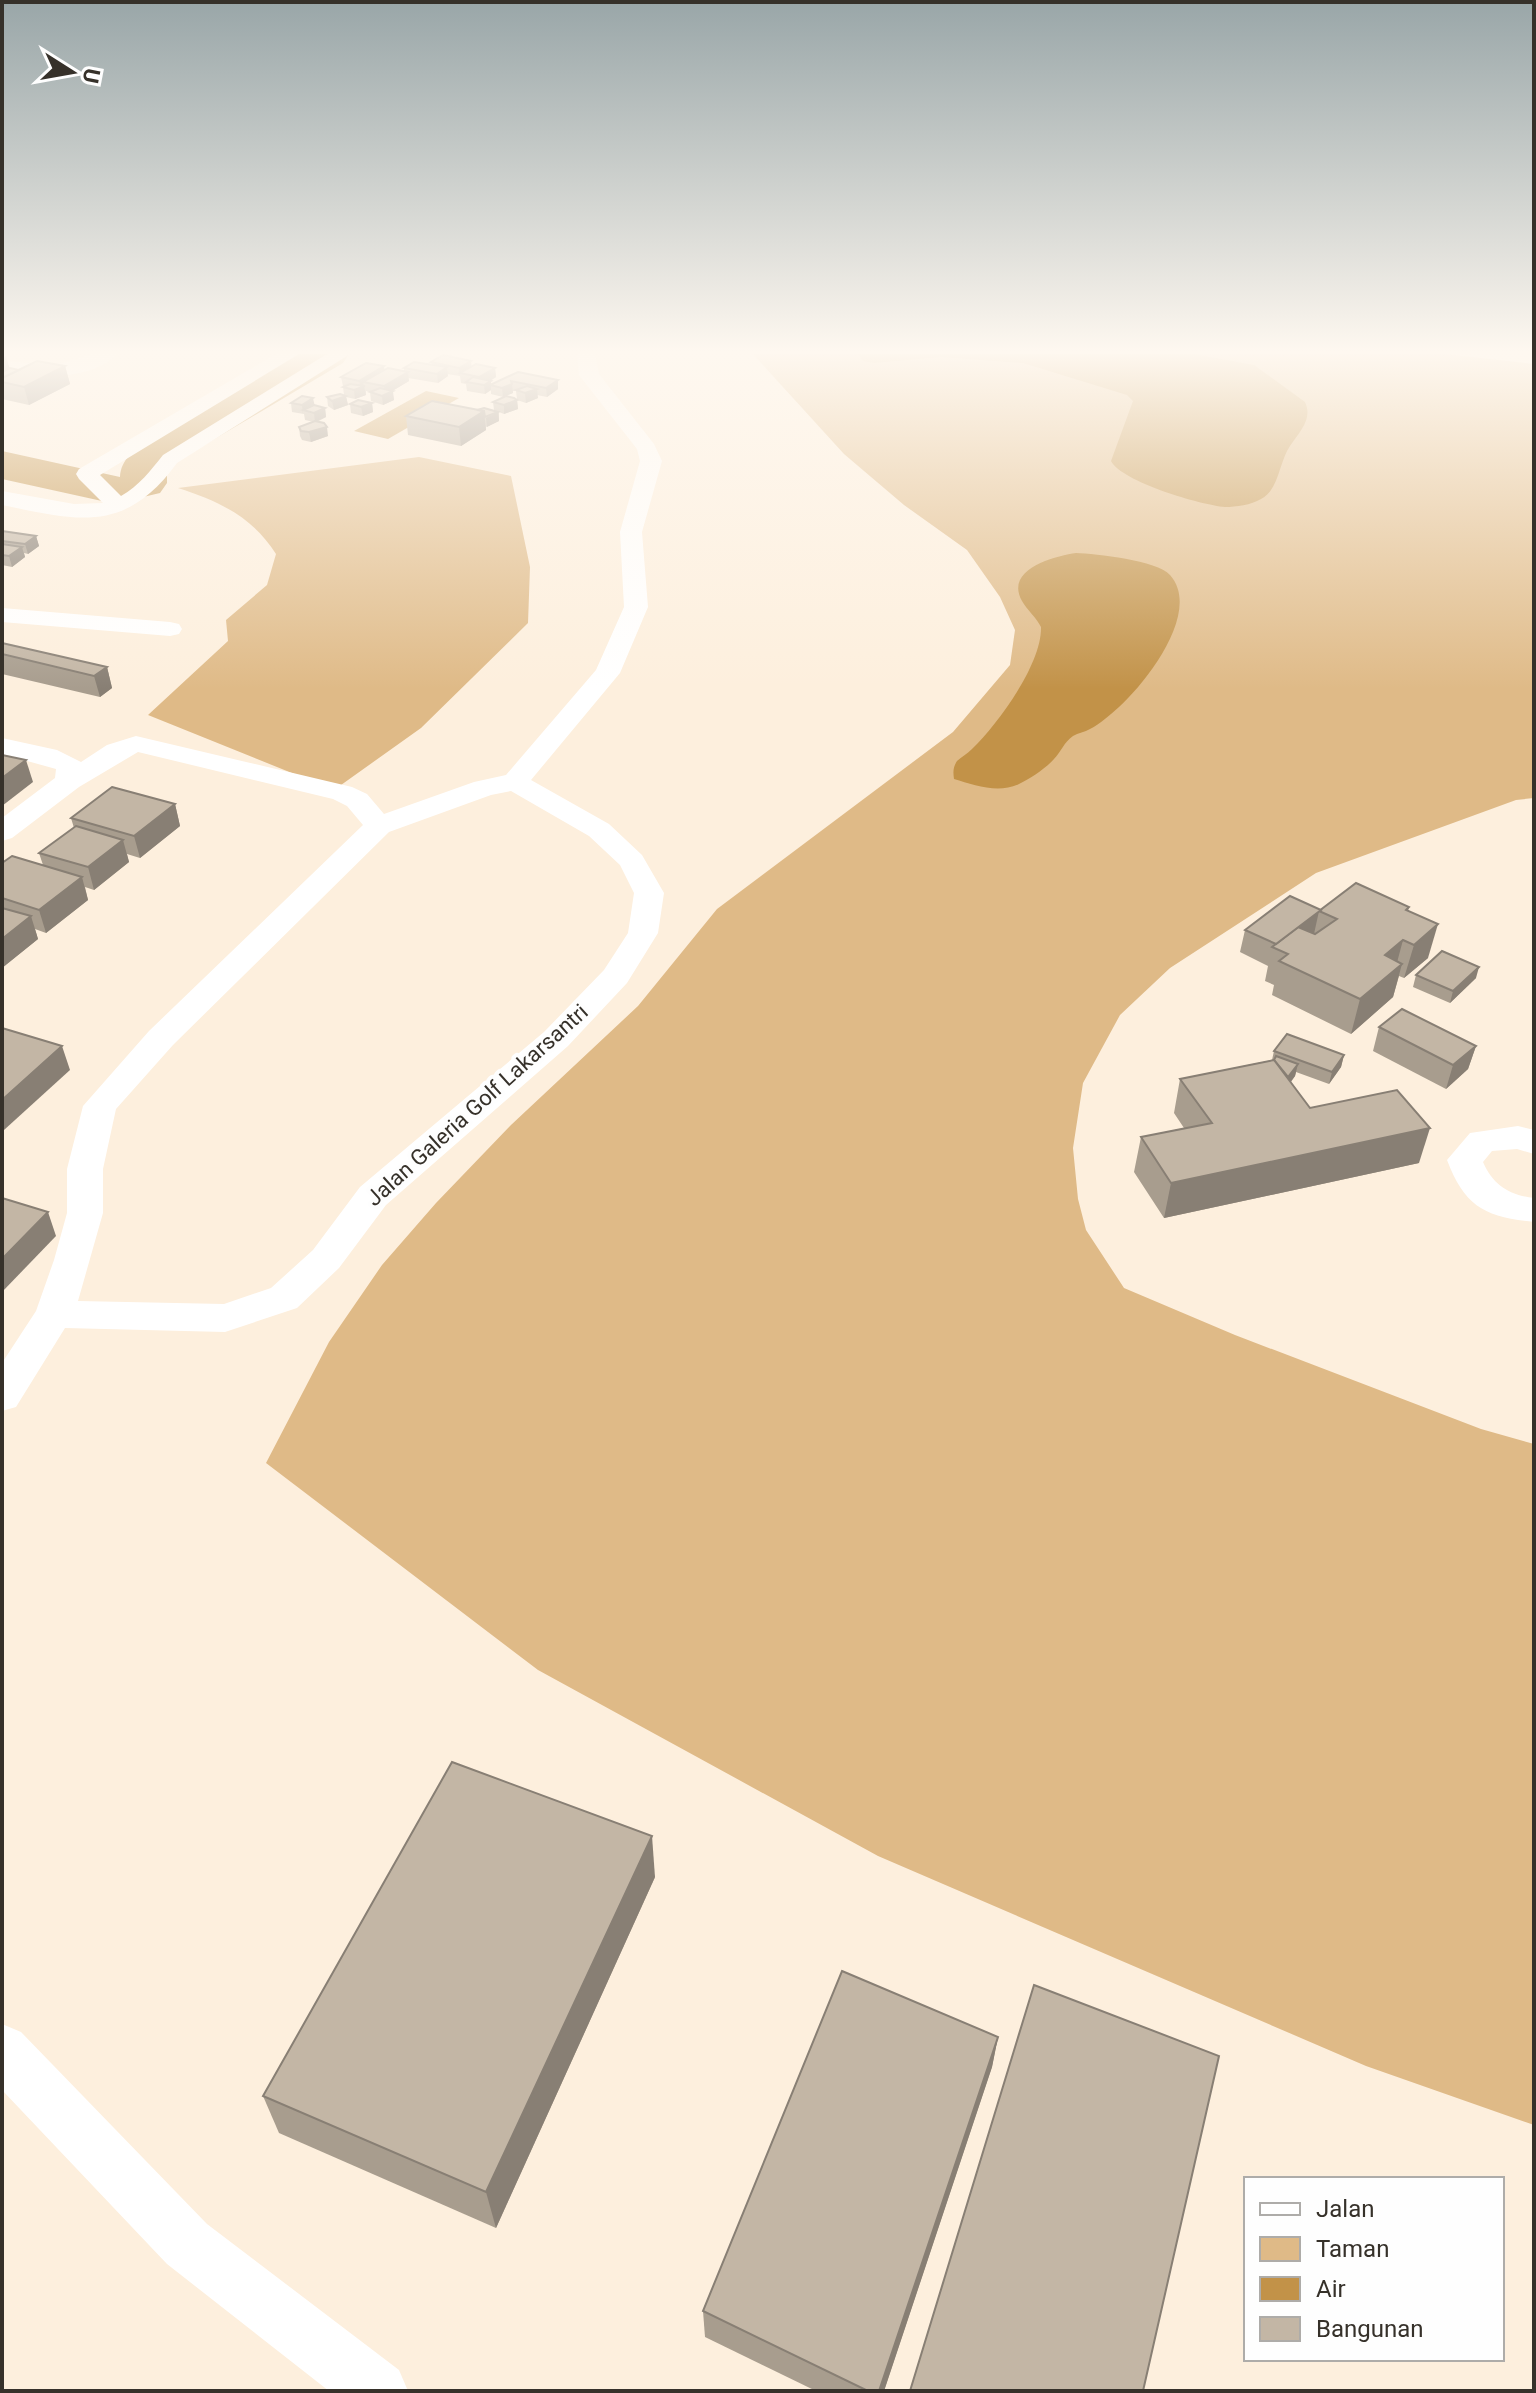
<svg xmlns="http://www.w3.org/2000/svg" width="1536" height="2393" font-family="Roboto,sans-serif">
  <rect width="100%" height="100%" fill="#fdefdd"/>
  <!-- green -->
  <g fill="#dfba87">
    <path d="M753,354H1445L1534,364V798L1516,800L1316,873L1170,968L1120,1015L1083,1083L1073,1148L1078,1199L1086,1230L1124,1288L1235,1335L1481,1429L1534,1444V2125L1366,2066L878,1856L538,1670L266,1463L329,1342L382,1265L436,1203L511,1125L638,1006L717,909L953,732L1010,665L1015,630L1000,597L967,550L904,505L844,454Z"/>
    <path d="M419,457L511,476L530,567L528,623L421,728L334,790L148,715L228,641L226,620L267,585L276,554C252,516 218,501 178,488Z"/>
  </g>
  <!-- water -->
  <g fill="#c29248">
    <path d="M858,354H1194L1254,365L1305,402C1313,419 1300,431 1290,446C1279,462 1279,490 1261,499C1251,505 1236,507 1225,507C1201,505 1122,482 1111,461L1133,401L1127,395L1023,363L941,357L874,363L863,361Z"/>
    <path d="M426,391L459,398L388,439L354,431Z"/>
    <path d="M1076,553C1096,554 1157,560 1170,575C1202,611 1147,682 1119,707C1111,714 1100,724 1090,729C1085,732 1078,733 1073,736C1064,742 1061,752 1054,759C1046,768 1030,779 1019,784C998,794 974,785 954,779C953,772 953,767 957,761C961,757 967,754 972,749C998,724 1042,664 1041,627C1036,617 1027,610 1022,601C1004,569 1055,556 1076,553Z"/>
  </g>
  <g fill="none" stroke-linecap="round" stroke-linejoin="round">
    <!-- river -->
    <path fill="#c29248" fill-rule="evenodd" d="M297,354H349L343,363L179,460L167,471V483L160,493L143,497L131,494L128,499L111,503L2,479V451L120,477C121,459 134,451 147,440Z"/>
    <!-- street -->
    <g fill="#fff" fill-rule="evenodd">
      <path d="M92,354H117C92,381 35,378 2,373V361L56,365Z"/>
      <path d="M276,354H299L100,475L121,496C139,486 151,470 163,455L327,354H350L177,463C125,534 79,521 2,505V491L74,504L103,503L79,479L76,474L79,469Z"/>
      <path d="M577,354H595L599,374L654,444L662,461L642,532L648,607L620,673L531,780L609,824L642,855L664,893L658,933L627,983L568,1046L386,1205L339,1268L297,1308L225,1332L65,1328L16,1407L2,1411V1363L36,1311L54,1260L67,1213V1169L83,1106L149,1031L363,825L347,806L333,799L138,752L79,787L12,838L2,841V818L55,778L56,769L2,754V738L57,750L81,762L107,745L136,736L352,787L367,794L384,814L474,782L506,775L596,670L624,607L620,532L640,461L637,449L579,375ZM511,791L589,836L620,865L634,893L628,933L604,970L544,1032L360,1187L313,1250L271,1288L224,1304L78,1301L103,1213V1169L116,1109L173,1045L389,832L491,795Z"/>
      <path d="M2,608L170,622L179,624L182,629L179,634L170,636L2,622Z"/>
      <path d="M1518,1126L1534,1130V1154L1517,1149L1492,1151L1483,1162C1493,1185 1509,1195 1534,1198V1222C1485,1217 1465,1207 1447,1160L1470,1133Z"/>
      <path d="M2,2024L21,2032L207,2224L399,2370L408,2391H329L167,2264L2,2090Z"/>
    </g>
  </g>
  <!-- wall -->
  <g fill="#a89d8e">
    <path d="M2,355L10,368L19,370L65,366L70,384L29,405L2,399Z"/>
    <path d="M471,361V367L495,368L496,377L490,381L491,385L518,372L558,380V389L547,397L537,395L538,398L526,403L517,400L518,409L504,414L499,412V421L486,427V430L461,446L408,435L406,416L477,410H494L493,402L517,399L516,391H513V393L503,397L491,394V390L485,394L467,391L466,384L461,383L460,376L447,374L448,376L438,383L408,378L409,381L392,391L394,400L383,405L371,401L370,392L366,391V395L355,399L346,397L348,405L334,410L328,406L327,397L344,395L343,387L345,386H343L341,377L385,369L404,371V368L432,365L431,362Z"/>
    <path d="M291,403L314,405L325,408L326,417L317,422L328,436L311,442L302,440L300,436L299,427L314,422L305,420L304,414L292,412Z"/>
    <path d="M372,403L373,412L363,416L351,413L350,404Z"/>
    <path d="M2,531L36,536L39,546L28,554L24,553L25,557L12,567L2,565Z"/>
    <path d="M2,643L107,667L112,688L100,697L2,674Z"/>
    <path d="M175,804L180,826L140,858L127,854L129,862L94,890L85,887L88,900L46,933L35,929L38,939L2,968V863L43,865L39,853L74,828L71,818Z"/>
    <path d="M1409,907L1408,911L1428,958L1404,978L1399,976L1393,997L1351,1034L1272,995L1274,985L1265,981L1268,966L1240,952L1245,930L1321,910Z"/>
    <path d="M1416,975L1476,978L1450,1003L1413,987Z"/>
    <path d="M1379,1027L1476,1046L1468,1069L1446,1089L1373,1051Z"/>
    <path d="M1274,1051L1344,1055L1341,1067L1329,1084L1296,1072L1295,1076L1291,1082L1310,1108L1419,1163L1164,1218L1134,1172L1141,1137L1184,1128L1174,1113L1180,1079L1272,1060Z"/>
    <path d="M655,1877L496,2228L279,2133L263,2096Z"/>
    <path d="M998,2037L992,2067L884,2391H816L705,2337L703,2311Z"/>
  </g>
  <!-- shaded-wall -->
  <g fill="#887f74">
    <path d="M6,356L11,374L2,378V358Z"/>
    <path d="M471,361L472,370L460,373V377L459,368Z"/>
    <path d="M65,366L70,384L29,405L24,387Z"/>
    <path d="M384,366L385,375L363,382L366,395L355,399L354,390L361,388L359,381Z"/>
    <path d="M447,367L448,376L438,383L437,374Z"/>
    <path d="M495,368L496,377L483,385L480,384L479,377Z"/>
    <path d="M408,372L409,381L389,393L393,391L394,400L383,405L382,396L385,394L384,386Z"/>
    <path d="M558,380V389L547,397L546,388Z"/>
    <path d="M491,381V390L485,394L484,385Z"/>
    <path d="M512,384L513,393L503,397L502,388Z"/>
    <path d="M537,389L538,398L526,403L525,393Z"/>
    <path d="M346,396L348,405L334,410L332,401Z"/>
    <path d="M313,398L315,407L303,410V414L302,405Z"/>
    <path d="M517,400L518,409L504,414V405Z"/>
    <path d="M372,403L373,412L363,416L361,407Z"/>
    <path d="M325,408L326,417L315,422L314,413Z"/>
    <path d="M484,411L486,430L461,446L459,427Z"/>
    <path d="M498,412L499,421L487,427L486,418Z"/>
    <path d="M327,427L328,436L311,442L309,432Z"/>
    <path d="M36,536L39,546L28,554L25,544Z"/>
    <path d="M22,547L25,557L12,567L9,556Z"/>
    <path d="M107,667L112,688L100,697L94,676Z"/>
    <path d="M26,760L33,782L2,806V778Z"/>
    <path d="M175,804L180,826L140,858L134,836Z"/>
    <path d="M123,840L129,862L94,890L88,867Z"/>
    <path d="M82,877L88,900L46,933L39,910Z"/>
    <path d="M1319,911L1314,934L1277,944Z"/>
    <path d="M31,916L38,939L2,968V939Z"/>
    <path d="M1438,924L1428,958L1404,978L1414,945Z"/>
    <path d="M1403,940L1395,970L1402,964L1393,997L1351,1034L1360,999L1385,955Z"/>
    <path d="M1479,967L1476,978L1450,1003L1453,991Z"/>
    <path d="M62,1046L70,1070L4,1130L2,1125V1100Z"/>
    <path d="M1476,1046L1468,1069L1446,1089L1453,1065Z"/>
    <path d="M1344,1055L1341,1067L1329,1084L1332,1072Z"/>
    <path d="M1298,1064L1295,1076L1285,1089L1288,1077Z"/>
    <path d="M1430,1128L1419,1163L1164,1218L1171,1183Z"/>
    <path d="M48,1212L56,1236L2,1292V1259Z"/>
    <path d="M652,1836L655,1877L496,2228L486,2192Z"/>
    <path d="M998,2037L992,2067L884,2391H879Z"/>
  </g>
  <!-- building -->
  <g fill="#c3b6a5" stroke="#887f74" stroke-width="2">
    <path d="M443,355L471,361L459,368L431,362Z"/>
    <path d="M37,361L65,366L24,387L2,382V378Z"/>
    <path d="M414,362L447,367L437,374L404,368Z"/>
    <path d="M366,363L384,366L359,381L341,377Z"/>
    <path d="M476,364L495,368L479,377L460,373Z"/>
    <path d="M10,368L19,370L2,378V372Z"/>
    <path d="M388,368L408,372L384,386L363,382Z"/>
    <path d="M518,372L558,380L546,388L511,381L512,384L502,388L490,385Z"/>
    <path d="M473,377L491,381L484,385L466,382Z"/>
    <path d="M350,384L365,386L354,390L343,387Z"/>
    <path d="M527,386L537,389L525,393L516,390Z"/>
    <path d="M380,388L393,391L382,396L370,392Z"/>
    <path d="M340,394L346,396L332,401L327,397Z"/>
    <path d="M302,396L313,398L302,405L291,403Z"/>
    <path d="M506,396L514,398L517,400L504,405L493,402Z"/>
    <path d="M358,400L372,403L361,407L350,404Z"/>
    <path d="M432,401L484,411L459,427L406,416Z"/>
    <path d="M314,405L325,408L314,413L303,410Z"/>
    <path d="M484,408L498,412L485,417L484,411L477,410Z"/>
    <path d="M315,421L324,423L327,427L309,432L301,431L299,427Z"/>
    <path d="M2,531L36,536L25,544L2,541Z"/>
    <path d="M2,544L22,547L9,556L2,555Z"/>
    <path d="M2,643L107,667L94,676L2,654Z"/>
    <path d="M2,755L26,760L2,778Z"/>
    <path d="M112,787L175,804L134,836L71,818Z"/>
    <path d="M76,826L123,840L88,867L39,853Z"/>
    <path d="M12,856L82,877L39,910L2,898V863Z"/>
    <path d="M1356,883L1409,907L1406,910L1438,924L1414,945L1403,940L1385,955L1402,964L1360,999L1279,961L1288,954L1272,947L1298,927L1315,934L1337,919L1319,911Z"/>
    <path d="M1290,896L1321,910L1276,944L1245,930Z"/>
    <path d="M2,908L31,916L2,939Z"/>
    <path d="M1442,951L1479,967L1453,991L1416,975Z"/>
    <path d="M1402,1009L1476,1046L1453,1065L1379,1027Z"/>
    <path d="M2,1028L62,1046L2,1100Z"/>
    <path d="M1287,1034L1344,1055L1332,1072L1274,1051Z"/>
    <path d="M1276,1056L1298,1064L1288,1077L1274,1060Z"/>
    <path d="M1274,1060L1310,1108L1397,1090L1430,1128L1171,1183L1141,1137L1212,1123L1180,1079Z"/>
    <path d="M2,1198L48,1212L2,1259Z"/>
    <path d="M452,1762L652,1836L486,2192L263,2096Z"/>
    <path d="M842,1971L998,2037L879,2391H868L703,2311Z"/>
    <path d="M1034,1985L1219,2056L1143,2391H910Z"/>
  </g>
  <!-- sky -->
  <linearGradient id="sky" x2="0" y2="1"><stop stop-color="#99a6a8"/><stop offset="0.51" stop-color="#fef8f0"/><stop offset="1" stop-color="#fef8f0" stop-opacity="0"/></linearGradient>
  <rect width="1536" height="689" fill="url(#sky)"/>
  <g text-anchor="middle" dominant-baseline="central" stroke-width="8" stroke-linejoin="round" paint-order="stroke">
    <!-- street labels -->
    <g font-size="22" fill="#36312a" stroke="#fefefe">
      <text transform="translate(477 1105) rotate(-42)">Jalan Galeria Golf Lakarsantri</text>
    </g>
  </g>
  <!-- border -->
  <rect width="1536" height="2393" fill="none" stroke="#36312a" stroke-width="8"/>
  <!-- legend -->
  <rect x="1244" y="2177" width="260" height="184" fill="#fefefe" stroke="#aeaca9" stroke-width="2"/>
  <rect x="1260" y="2203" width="40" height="12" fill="#ffffff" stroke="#aeaca9" stroke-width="2"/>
  <text x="1316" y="2217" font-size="24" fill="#36312a">Jalan</text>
  <rect x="1260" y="2237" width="40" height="24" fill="#dfba87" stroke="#aeaca9" stroke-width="2"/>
  <text x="1316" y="2257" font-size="24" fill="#36312a">Taman</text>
  <rect x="1260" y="2277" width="40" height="24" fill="#c29248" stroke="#aeaca9" stroke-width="2"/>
  <text x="1316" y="2297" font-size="24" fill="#36312a">Air</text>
  <rect x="1260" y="2317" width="40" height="24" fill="#c3b6a5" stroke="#aeaca9" stroke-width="2"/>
  <text x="1316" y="2337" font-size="24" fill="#36312a">Bangunan</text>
  <!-- north arrow -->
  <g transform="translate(72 72) rotate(101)" stroke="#fefefe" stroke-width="6" paint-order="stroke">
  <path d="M0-6L14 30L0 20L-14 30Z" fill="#36312a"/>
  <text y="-12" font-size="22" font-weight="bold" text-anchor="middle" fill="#36312a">U</text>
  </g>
</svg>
